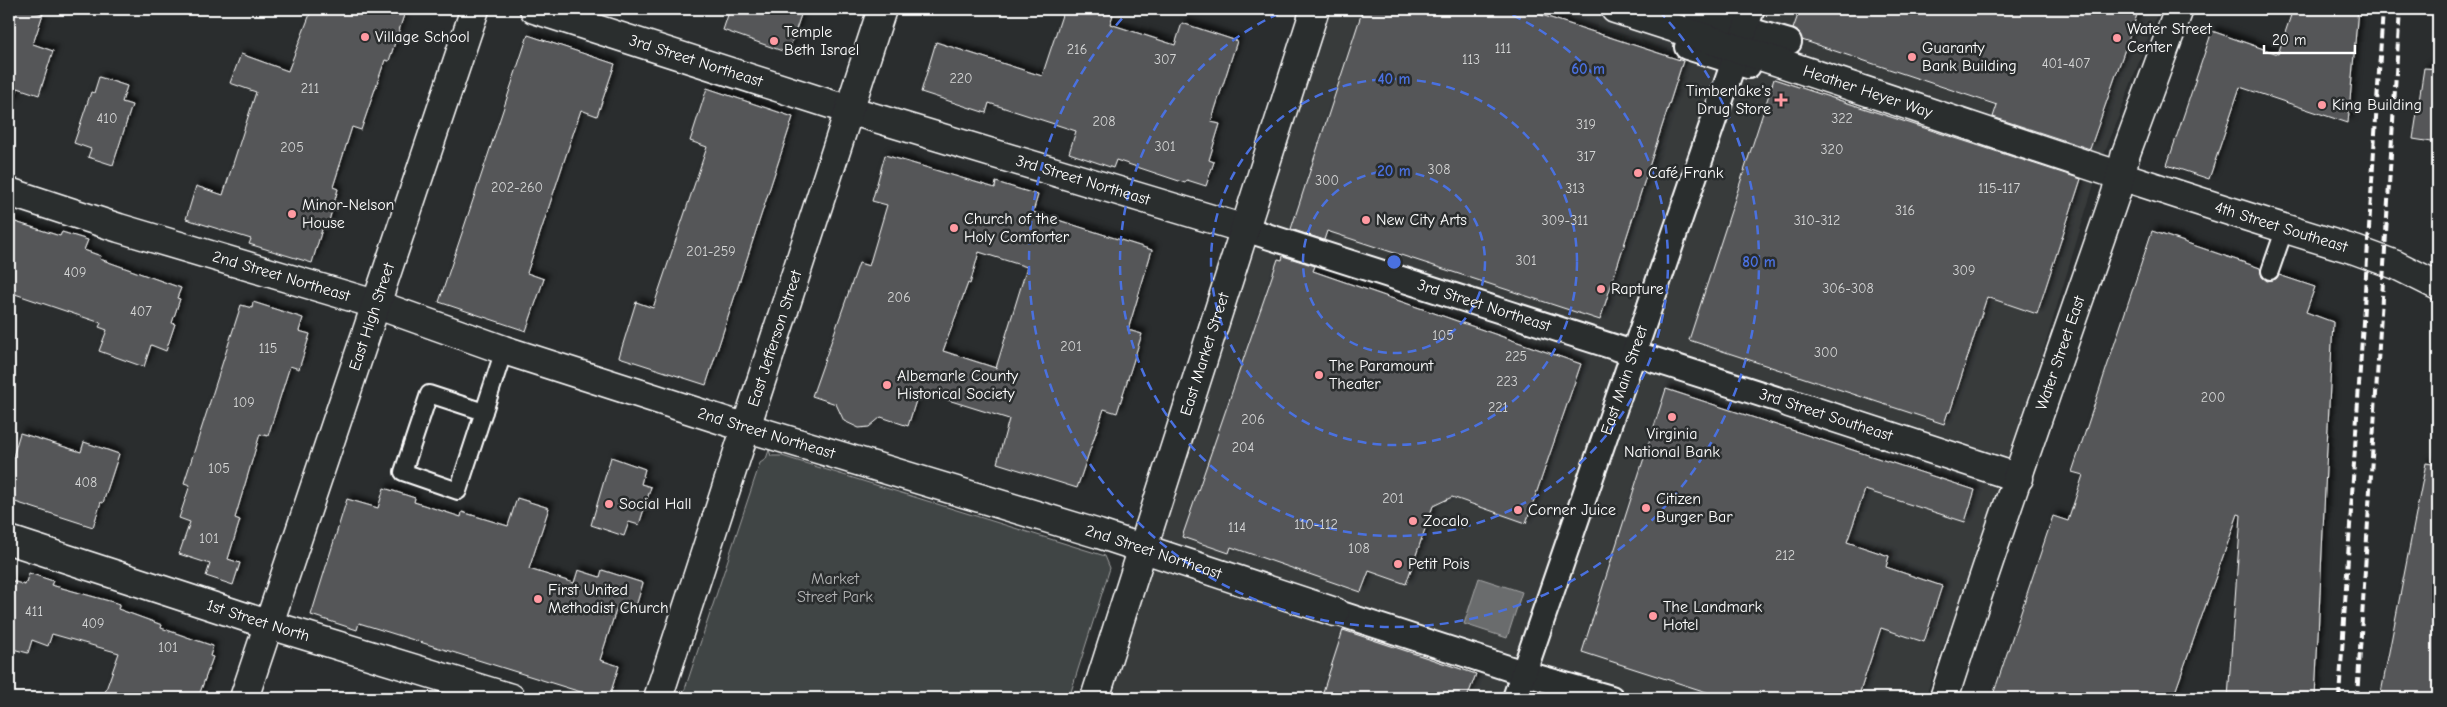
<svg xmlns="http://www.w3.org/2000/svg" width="2447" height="707" font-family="'Comic Neue',sans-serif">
  <defs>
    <filter id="shadow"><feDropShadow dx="4.5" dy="-4.5" stdDeviation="2.5" flood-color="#0009"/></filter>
  </defs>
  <rect width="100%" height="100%" fill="#2a2d2e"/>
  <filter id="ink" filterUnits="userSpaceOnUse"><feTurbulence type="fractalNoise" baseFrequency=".02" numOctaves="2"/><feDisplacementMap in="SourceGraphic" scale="10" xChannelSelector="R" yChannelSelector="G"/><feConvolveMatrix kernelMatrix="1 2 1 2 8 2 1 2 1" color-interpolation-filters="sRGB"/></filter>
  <g filter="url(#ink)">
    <!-- built -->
    <path fill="#373a3b" d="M1315,9H2159L2098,171L2015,444L1925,698H1095Z"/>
    <!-- green -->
    <path fill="#414445" stroke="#a0a2a2" d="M769,450L771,456H782L1105,556L1110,568L1069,698H682L760,463L766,459Z"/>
    <!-- water -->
    <path fill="#6a6c6d" stroke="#a6a7a7" d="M1479,578L1522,592L1507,638L1464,624Z"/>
    <!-- building -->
    <g fill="#555758" stroke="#fff" fill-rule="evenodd" filter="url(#shadow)">
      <path d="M9,9H26L43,14L33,44L53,51L39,95L18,88L13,103L9,102Z"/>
      <path d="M312,9H406L389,61L385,60L361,130L352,127L333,187L338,189L327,228L323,226L312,263L249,244L251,239L186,219L196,186L223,195L256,92L230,83L241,54L288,71Z"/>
      <path d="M730,9H803L788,53L723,30Z"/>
      <path d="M1064,9H1094L1113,15L1110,24L1175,45L1182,23L1237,41L1211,122L1220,124L1209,160L1214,162L1206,186L1187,180L1185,183L1116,160L1113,168L1069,153L1076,131L989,103L986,113L921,92L936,42L1042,76Z"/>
      <path d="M1363,9H1523L1683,61L1600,320L1327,231L1324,240L1291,229Z"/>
      <path d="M1800,9H2139L2090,149L1993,117L1997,105L1802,40L1799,33L1793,29Z"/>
      <path d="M2293,9H2358L2348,123L2240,87L2209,179L2167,165L2212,31L2278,54Z"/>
      <path d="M528,35L615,64L597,116L581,110L527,273L544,279L526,331L439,302Z"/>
      <path d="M2424,68L2438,69V143L2413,139Z"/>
      <path d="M99,77L127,86L122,102L132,105L113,165L88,157L91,149L74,143L91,92L94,93Z"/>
      <path d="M1774,79L2081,179L2037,314L1987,297L1950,412H1948L1944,424L1689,340Z"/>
      <path d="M707,88L793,117L706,385L619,357L636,302L653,308L707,147L690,141Z"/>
      <path d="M885,155L995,188L996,182L1038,195L1033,212L1152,250L1128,330L1142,334L1117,413L1104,409L1077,488L997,463L1009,419L919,391L908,426L881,417L869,427L859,428L844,421L836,404L812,396L859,263L869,266L887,205L872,201ZM979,252L1027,267L996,368L943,351L968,283L970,284Z"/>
      <path d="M9,220L60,236L62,232L88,240L84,250L101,256L100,259L181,288L177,298L180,299L172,323L175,324L166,351L151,345L144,367L99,351L107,330L99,327L101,323L9,292Z"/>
      <path d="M2152,231L2260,268L2262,277L2267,281L2276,279L2279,275L2315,287L2306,312L2333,322L2315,698H2228L2241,515L2238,514L2173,698H1992L2053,516L2068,521L2083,475L2072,472Z"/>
      <path d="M1283,256L1315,266L1313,271L1581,364L1526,523L1452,497L1433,506L1406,584L1369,571L1361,592L1231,547L1229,553L1182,537L1278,259L1282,260Z"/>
      <path d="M253,302L303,318L299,331L310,334L299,369L290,366L268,436L260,434L235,518L240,520L228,559L240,563L233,585L206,576L210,564L179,554L190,522L179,518L190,485L184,483L241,305L252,308Z"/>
      <path d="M1666,389L1975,490L1965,522L1865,490L1847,542L1889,556L1886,567L1942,586L1924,642L1881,628L1858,698H1725L1582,652Z"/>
      <path d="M20,433L81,452L84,442L119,454L103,503L101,502L93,527L9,500V470Z"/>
      <path d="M611,457L645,469L641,484L651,487L639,525L629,522L624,536L591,525Z"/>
      <path d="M2426,463L2438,465V698H2380Z"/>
      <path d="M384,488L415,498L414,502L461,517L462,512L508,526L517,498L549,508L529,569L574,583L578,570L600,577L602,570L643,583L634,613L617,607L600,660L619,666L609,698H600L359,623L357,630L311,615L347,499L378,508Z"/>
      <path d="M29,573L53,581L51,585L120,604L118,609L162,625L161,628L213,646L210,656L213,657L198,698H103L119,653L52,634L48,646L32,640L28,653L9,648V580L25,585Z"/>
      <path d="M1343,630L1476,674L1467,698H1321Z"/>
    </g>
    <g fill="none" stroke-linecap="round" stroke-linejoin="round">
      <!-- service casing -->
      <g stroke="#fff" stroke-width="20">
        <g id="service">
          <path d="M2270,271L2285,228"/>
          <path d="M484,412L429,394L403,472L458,491L504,350"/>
        </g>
      </g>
      <!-- pedestrian casing -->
      <g stroke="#fff" stroke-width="28">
        <g id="pedestrian">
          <path d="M1698,15L1789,42"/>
          <path d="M1687,47L1748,66"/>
          <path id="s1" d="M1245,229L1789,403"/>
          <path d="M1335,612L1523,673L1611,698"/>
          <path id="s2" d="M1515,698L1752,9"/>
        </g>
      </g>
      <!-- minor casing -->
      <g stroke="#fff" stroke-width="31">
        <g id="minor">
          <path id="s3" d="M534,9L849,110L1245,229"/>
          <path id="s4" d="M1615,9C1862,87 2106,175 2355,250L2396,265L2438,286"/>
          <path id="s5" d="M9,192L119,228L375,304L504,350L725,421L1099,534L1335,612"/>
          <path d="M1789,403L2019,478"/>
          <path id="s6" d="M9,540L267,624L511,698"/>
          <path id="s7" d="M658,698L882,9"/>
        </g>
      </g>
      <!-- tertiary casing -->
      <g stroke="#fff" stroke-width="31">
        <g id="tertiary">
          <path id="s8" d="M1944,698C1998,529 2058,361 2116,193L2126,153L2179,9"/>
        </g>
      </g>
      <!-- secondary casing -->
      <g stroke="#fff" stroke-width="31">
        <g id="secondary">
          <path id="s9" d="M244,698L475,9"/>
        </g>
      </g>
      <!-- primary casing -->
      <g stroke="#fff" stroke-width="31">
        <g id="primary">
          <path id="s10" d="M1095,698L1315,9"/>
        </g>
      </g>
      <!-- service -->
      <use href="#service" stroke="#2a2d2e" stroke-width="16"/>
      <!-- pedestrian -->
      <use href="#pedestrian" stroke="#2a2d2e" stroke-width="24"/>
      <!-- minor -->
      <use href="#minor" stroke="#2a2d2e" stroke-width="28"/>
      <!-- tertiary -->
      <use href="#tertiary" stroke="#2a2d2e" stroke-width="28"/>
      <!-- secondary -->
      <use href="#secondary" stroke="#2a2d2e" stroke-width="28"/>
      <!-- primary -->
      <use href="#primary" stroke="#2a2d2e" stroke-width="28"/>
      <!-- rail -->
      <g stroke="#fff" stroke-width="4" stroke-dasharray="8 4" stroke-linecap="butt">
        <path d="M2339,698L2383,9"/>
        <path d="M2357,698L2400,9"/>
      </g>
    </g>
  </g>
  <!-- distance rings -->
  <g fill="none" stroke="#4a71e0" stroke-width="2.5" stroke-dasharray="9 6">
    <circle cx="1394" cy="262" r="91"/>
    <circle cx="1394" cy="262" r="183"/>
    <path d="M1499 9A274 274 0 1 1 1289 9"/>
    <path d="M1659 11A365 365 0 1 1 1129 11"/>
  </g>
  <!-- markers -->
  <g fill="#ff9aa2" stroke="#2a2d2e" stroke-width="2">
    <circle cx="365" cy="37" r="5"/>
    <circle cx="2117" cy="38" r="5"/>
    <circle cx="774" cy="41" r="5"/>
    <circle cx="1912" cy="57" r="5"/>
    <path d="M1778.5 92.5h5v5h5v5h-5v5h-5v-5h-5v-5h5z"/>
    <circle cx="2322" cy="105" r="5"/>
    <circle cx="1638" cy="173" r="5"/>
    <circle cx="292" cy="214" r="5"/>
    <circle cx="1366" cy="220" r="5"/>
    <circle cx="954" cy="228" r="5"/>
    <circle cx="1601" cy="289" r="5"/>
    <circle cx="1319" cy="375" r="5"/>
    <circle cx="887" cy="385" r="5"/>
    <circle cx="1672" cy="417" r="5"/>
    <circle cx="609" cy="504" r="5"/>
    <circle cx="1646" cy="508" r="5"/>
    <circle cx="1518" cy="510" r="5"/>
    <circle cx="1413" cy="521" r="5"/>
    <circle cx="1398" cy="564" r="5"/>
    <circle cx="538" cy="599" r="5"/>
    <circle cx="1653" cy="616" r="5"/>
  </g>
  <g text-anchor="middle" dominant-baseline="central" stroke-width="5" stroke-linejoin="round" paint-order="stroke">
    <!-- number labels -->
    <g font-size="14" fill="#d4d5d5">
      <text x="1503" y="48">111</text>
      <text x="1077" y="49">216</text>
      <text x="1165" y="59">307</text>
      <text x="1471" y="59">113</text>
      <text x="2066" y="63">401-407</text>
      <text x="961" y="78">220</text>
      <text x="310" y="88">211</text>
      <text x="107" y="118">410</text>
      <text x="1842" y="118">322</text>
      <text x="1104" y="121">208</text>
      <text x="1586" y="124">319</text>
      <text x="1165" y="146">301</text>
      <text x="292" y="147">205</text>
      <text x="1832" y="149">320</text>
      <text x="1586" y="156">317</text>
      <text x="1439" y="169">308</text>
      <text x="1327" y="180">300</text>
      <text x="517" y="187">202-260</text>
      <text x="1575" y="188">313</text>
      <text x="1999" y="188">115-117</text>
      <text x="1905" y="210">316</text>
      <text x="1565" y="220">309-311</text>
      <text x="1817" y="220">310-312</text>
      <text x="711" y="251">201-259</text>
      <text x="1526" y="260">301</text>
      <text x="1964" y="270">309</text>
      <text x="75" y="272">409</text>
      <text x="1848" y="288">306-308</text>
      <text x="899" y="297">206</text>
      <text x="141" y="311">407</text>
      <text x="1443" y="335">105</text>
      <text x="1071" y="346">201</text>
      <text x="268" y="348">115</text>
      <text x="1826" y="352">300</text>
      <text x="1516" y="356">225</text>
      <text x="1507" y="381">223</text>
      <text x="2213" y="397">200</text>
      <text x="244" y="402">109</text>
      <text x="1498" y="407">221</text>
      <text x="1253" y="419">206</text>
      <text x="1243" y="447">204</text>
      <text x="219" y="468">105</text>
      <text x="86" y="482">408</text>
      <text x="1393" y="498">201</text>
      <text x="1316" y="524">110-112</text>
      <text x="1237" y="527">114</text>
      <text x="209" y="538">101</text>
      <text x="1359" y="548">108</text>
      <text x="1785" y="555">212</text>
      <text x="34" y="611">411</text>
      <text x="93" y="623">409</text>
      <text x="168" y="647">101</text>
    </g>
    <!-- poi labels -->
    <g font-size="16" fill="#fff" stroke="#2a2d2e" text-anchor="start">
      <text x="2127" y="29">Water Street<tspan x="2127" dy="18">Center</tspan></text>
      <text x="784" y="32">Temple<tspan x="784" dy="18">Beth Israel</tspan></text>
      <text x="375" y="37">Village School</text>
      <text x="1922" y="48">Guaranty<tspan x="1922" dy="18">Bank Building</tspan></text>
      <text x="1771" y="91" text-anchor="end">Timberlake's<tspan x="1771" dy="18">Drug Store</tspan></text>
      <text x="2332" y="105">King Building</text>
      <text x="1648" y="173">Café Frank</text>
      <text x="302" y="205">Minor-Nelson<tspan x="302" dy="18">House</tspan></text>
      <text x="964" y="219">Church of the<tspan x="964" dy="18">Holy Comforter</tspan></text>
      <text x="1376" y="220">New City Arts</text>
      <text x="1611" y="289">Rapture</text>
      <text x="1329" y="366">The Paramount<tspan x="1329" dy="18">Theater</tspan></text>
      <text x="897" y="376">Albemarle County<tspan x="897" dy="18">Historical Society</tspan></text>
      <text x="1672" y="434" text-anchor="middle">Virginia<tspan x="1672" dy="18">National Bank</tspan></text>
      <text x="1656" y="499">Citizen<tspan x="1656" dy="18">Burger Bar</tspan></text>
      <text x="619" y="504">Social Hall</text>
      <text x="1528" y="510">Corner Juice</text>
      <text x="1423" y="521">Zocalo</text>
      <text x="1408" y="564">Petit Pois</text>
      <text x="548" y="590">First United<tspan x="548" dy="18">Methodist Church</tspan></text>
      <text x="1663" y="607">The Landmark<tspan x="1663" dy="18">Hotel</tspan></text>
    </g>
    <!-- street labels -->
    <g font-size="16" fill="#fff" stroke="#2a2d2e">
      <text stroke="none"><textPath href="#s3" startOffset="170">3rd Street Northeast</textPath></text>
      <text stroke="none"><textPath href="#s4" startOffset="266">Heather Heyer Way</textPath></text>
      <text stroke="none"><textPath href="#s3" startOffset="575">3rd Street Northeast</textPath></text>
      <text stroke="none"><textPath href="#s4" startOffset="701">4th Street Southeast</textPath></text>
      <text stroke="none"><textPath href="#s5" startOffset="285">2nd Street Northeast</textPath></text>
      <text stroke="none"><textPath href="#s1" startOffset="251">3rd Street Northeast</textPath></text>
      <text stroke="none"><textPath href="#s9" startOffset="402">East High Street</textPath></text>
      <text stroke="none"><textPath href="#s7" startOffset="378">East Jefferson Street</textPath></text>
      <text stroke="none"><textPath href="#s10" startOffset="361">East Market Street</textPath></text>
      <text stroke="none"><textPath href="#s8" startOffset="364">Water Street East</textPath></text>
      <text stroke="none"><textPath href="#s2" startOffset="336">East Main Street</textPath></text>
      <text transform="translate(1826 415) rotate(18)">3rd Street Southeast</text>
      <text stroke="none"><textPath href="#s5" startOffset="795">2nd Street Northeast</textPath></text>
      <text stroke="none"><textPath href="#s5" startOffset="1200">2nd Street Northeast</textPath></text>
      <text stroke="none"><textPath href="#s6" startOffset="262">1st Street North</textPath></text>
    </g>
    <!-- park labels -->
    <g font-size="16" fill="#b3b4b5" stroke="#2a2d2e">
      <text x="835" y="579">Market<tspan x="835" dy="18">Street Park</tspan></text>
    </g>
  </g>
  <circle cx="1394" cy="262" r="8" fill="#4a71e0" stroke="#2a2d2e" stroke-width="2.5"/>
  <g font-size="15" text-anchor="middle" font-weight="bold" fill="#4a71e0" stroke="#2a2d2e" stroke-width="5" stroke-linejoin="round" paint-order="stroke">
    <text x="1588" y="74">60 m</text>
    <text x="1394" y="84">40 m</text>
    <text x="1394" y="176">20 m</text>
    <text x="1759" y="267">80 m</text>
  </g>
  <!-- margin -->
  <rect width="2447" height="707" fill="none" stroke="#2a2d2e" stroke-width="30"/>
  <rect x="15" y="15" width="2417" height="677" fill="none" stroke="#fff" stroke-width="2" filter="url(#ink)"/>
  <!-- scale -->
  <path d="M2264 45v8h91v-8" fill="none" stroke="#ffffff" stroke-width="2.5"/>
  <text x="2272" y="45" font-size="15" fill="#ffffff" stroke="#2a2d2e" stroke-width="4" paint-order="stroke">20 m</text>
</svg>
